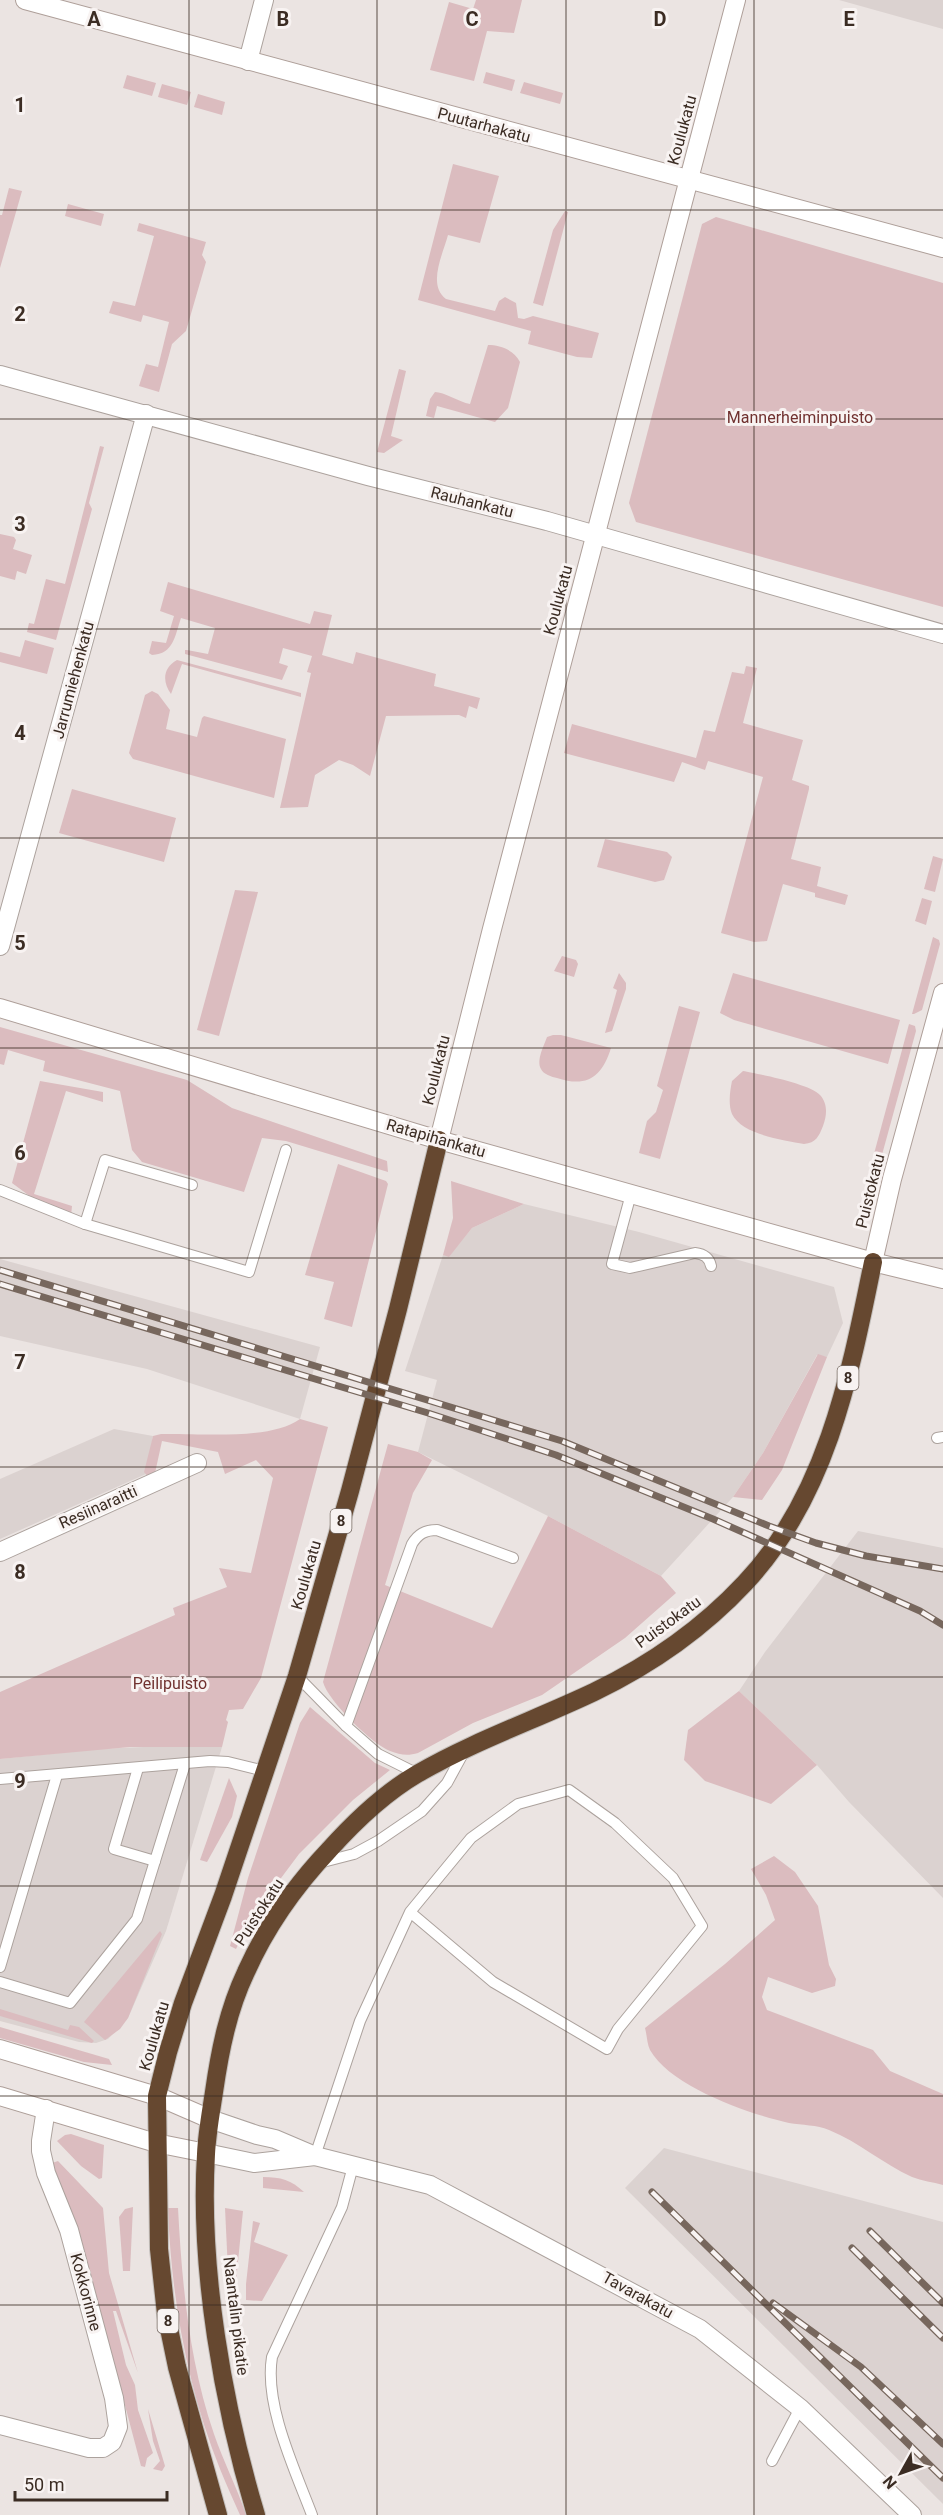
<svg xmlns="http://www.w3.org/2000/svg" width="943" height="2515" font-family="Roboto,sans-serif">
  <rect width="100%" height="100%" fill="#ebe4e2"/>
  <!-- built -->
  <g fill="#dbd2d0">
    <path d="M839,0H943V29Z"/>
    <path d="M524,1204L639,1232L834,1287L843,1323L827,1357L817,1355L763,1453L733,1497L661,1576L548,1516L418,1452L437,1380L405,1371L443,1255L449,1256L472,1228Z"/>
    <path d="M0,1259L320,1347L300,1419L147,1369L0,1336Z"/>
    <path d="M114,1429L153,1436L146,1474L0,1539V1479Z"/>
    <path d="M858,1531L943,1548V1898L849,1802L817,1765L739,1691L765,1652Z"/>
    <path d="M189,1745L222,1747L166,1931L128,2018L108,2039L96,2043L79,2042L0,2021V1759L98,1749Z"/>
    <path d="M664,2148L943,2222V2504L625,2188Z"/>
  </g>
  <!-- green -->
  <g fill="#dbbcbf">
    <path d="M476,0H522L514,33L487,31L474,81L430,70L449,2L473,9Z"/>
    <path d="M486,72L515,80L512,91L483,83Z"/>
    <path d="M127,75L156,83L152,96L123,88Z"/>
    <path d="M524,82L563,93L560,104L520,93Z"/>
    <path d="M162,84L191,92L187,105L158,97Z"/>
    <path d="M198,94L225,102L222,115L194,107Z"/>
    <path d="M453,164L499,176L480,243L448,235C443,254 427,285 446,299L495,311L499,301L505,297L516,303L518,318L524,319L533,316L599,333L592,358L577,357L528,344L531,331L418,300Z"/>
    <path d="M9,188L22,191L0,268V215H2Z"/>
    <path d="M68,204L104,214L101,226L65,216Z"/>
    <path d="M565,211L568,212L543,306L533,303L553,230Z"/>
    <path d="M716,217L943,283V607L636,522L629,503L702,224Z"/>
    <path d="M139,223L206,242L202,255L206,262L186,331L172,344L159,392L139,386L146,364L158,367L169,322L143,315L141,322L109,313L113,301L135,306L154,236L137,231Z"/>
    <path d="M488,345C500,345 514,350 520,362L508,408L495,422L437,406L434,418L426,416L430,399L435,392C444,392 459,402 470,404Z"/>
    <path d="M399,369L406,371L391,436L403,440L384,453L377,452Z"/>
    <path d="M100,446L104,447L89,503L92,509L56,640L27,632L29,623L34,624L46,579L65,584Z"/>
    <path d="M0,534L14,537L16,540L13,549L32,555L26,574L17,571L15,580L0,576Z"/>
    <path d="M168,582L310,624L314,611L332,615L322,655L353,664L356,652L436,674L434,686L480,698L477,709L469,706L466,718L459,715L386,716L370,776L353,765L339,760L315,775L308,807L280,808L311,673L307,672L312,656L283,648L279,663L288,666L282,680L185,654V650H187L208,654L215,628L181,618C175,635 174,654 152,655L149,653L152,641L166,643L174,616L160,611Z"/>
    <path d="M25,640L54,648L47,674L0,662V652L20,657Z"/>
    <path d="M177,660L301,693V697L182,664L171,694C162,681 163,668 177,660Z"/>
    <path d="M746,666L757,668L743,723L803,740L792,780L809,786V789L791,859L821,867L817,886L848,895L845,905L815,897V893L783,884L767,941L754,942L721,933L763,777L708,761L705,770L682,762L674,782L564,753L572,724L696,758L704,730L715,732L732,672L744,674Z"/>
    <path d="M152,691L158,694L170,710L166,729L197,737L202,718L204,716L286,739L274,798L133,759L129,753L145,695Z"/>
    <path d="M72,789L176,818L164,862L59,833Z"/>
    <path d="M605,839L667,852L672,857L664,880L655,882L597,867Z"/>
    <path d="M933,856L943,859L935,892L924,889Z"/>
    <path d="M235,890L258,892L219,1036L197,1030Z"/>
    <path d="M922,898L932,901L926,925L915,921Z"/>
    <path d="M933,937L939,940L940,944L922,1010L914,1014H912Z"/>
    <path d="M562,956L576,960L578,964L574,977L554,971Z"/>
    <path d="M619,973L626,983V989L612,1031L605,1033L617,990L613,988Z"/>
    <path d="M733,973L900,1020L888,1064L734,1020L720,1013Z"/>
    <path d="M679,1006L700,1012L660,1159L639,1153L647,1121L656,1112L663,1090L657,1086Z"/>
    <path d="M909,1024L915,1026L916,1031L880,1162L875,1165H871Z"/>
    <path d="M0,1027L187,1080L232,1108L387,1161L388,1172L286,1141L262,1138L244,1192L142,1162L132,1150L120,1091L43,1071L45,1061L8,1050L4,1065L0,1064Z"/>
    <path d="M553,1035H561L611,1048C602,1077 587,1088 557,1078C552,1077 543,1074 541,1069C536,1060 544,1046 547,1037Z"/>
    <path d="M743,1071C759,1074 810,1084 820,1095C828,1104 827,1115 823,1126C819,1136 816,1143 804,1144C784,1140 742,1135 732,1114C728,1104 730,1091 732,1081Z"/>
    <path d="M40,1081L103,1092V1102L66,1091L34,1194L72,1206L71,1216L31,1197L12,1183Z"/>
    <path d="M338,1164L386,1181L388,1184L352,1327L324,1319L334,1282L305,1275Z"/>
    <path d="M451,1181L524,1204L472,1228L449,1257L443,1255L453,1218Z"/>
    <path d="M818,1354L827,1357L782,1470L762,1500L733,1497L763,1453Z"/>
    <path d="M300,1419L328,1427L261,1678L243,1709L229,1710L226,1720L228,1722L222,1747H130L0,1759V1692L175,1615L173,1608L227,1587L219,1568L251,1573L273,1478L256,1460L225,1474L218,1452L162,1441L155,1473L149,1478L144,1472L153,1436L161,1434C198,1433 270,1441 300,1419Z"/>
    <path d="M388,1444L418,1452L432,1460L413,1493L385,1585L492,1628L548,1516L661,1576L676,1593L625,1638L542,1695L473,1723L418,1753C408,1756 400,1755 390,1751C372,1744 328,1701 323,1682Z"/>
    <path d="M739,1691L817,1765L771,1804L705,1781L684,1760L688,1730Z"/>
    <path d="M310,1707L375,1763L390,1770L353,1800L299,1854L252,1917L236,1949L230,1946L248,1878L300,1723Z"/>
    <path d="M229,1778L237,1796L232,1817L207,1862L200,1860Z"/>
    <path d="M774,1856L795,1872L818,1906L829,1965L836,1979L835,1986L812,1993L768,1977L762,1997L767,2010L873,2050L890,2071L943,2094V2185C933,2182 922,2181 912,2177C883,2164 859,2142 829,2130C817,2125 802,2125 789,2123C749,2114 671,2087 650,2050C647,2044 647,2035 645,2028L725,1964L775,1920L766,1895L751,1869Z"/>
    <path d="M160,1931L162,1934L128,2018L120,2029L105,2040L84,2022Z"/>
    <path d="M0,2009L68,2030L70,2025L79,2027L94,2041L92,2043L0,2016Z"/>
    <path d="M0,2027L109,2059L112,2065L84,2062L0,2038Z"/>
    <path d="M71,2134L104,2145L102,2178L99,2179L81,2166L57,2141L65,2135Z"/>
    <path d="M58,2161L103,2208L109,2273L138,2373L116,2311H113L126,2365L135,2385L138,2410L153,2453L147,2458L145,2467L141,2466L83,2246L52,2163Z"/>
    <path d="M263,2177C281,2177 291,2180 304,2192L263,2188Z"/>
    <path d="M133,2207L130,2271H123L119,2217L125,2209Z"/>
    <path d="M168,2208H178C182,2284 189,2361 214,2434C223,2461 237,2487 246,2515H240C233,2499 226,2484 220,2469C187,2387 171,2296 168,2208Z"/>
    <path d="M225,2208L243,2211L235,2292H229Z"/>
    <path d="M253,2221L260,2223L254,2242L288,2255L262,2301L246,2300V2284Z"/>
    <path d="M148,2409L165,2466L162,2471L153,2469L160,2461L153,2441Z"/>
  </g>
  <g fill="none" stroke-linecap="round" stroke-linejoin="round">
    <!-- lane casing -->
    <g stroke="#aca29d" stroke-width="12">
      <g id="lane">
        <path d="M0,1190L85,1224L249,1272L286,1150"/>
        <path d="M631,1194L612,1264L630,1268L695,1253C704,1254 709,1257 711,1266"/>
        <path d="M85,1224L105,1160L192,1185"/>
        <path d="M937,1438L943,1437"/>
        <path d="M297,1676L346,1726L378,1754L418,1774"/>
        <path d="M346,1726L412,1544C418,1534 425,1530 437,1530L513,1558"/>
        <path d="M138,1768L114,1849L155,1861"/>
        <path d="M0,1779L210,1761L228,1762L265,1771"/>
        <path d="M319,1863L354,1854L378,1841L422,1811L447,1783L465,1750"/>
        <path d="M0,1967L57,1775"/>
        <path d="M0,1982L70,2003L137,1919L185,1764"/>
        <path d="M315,2156L360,2021L410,1912L493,1982L607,2049L618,2029L702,1926L673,1878L615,1823L569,1790L518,1804L471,1838L410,1912"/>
        <path d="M772,2461L800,2408"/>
        <path d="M312,2515C295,2470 264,2405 272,2357L342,2207L353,2166"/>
      </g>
    </g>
    <!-- street casing -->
    <g stroke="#aca29d" stroke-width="20">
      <g id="street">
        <path d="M248,61L264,0"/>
        <path d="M0,375L368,476L547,521L943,634"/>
        <path d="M0,946L146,414"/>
        <path d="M0,1552L197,1463"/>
        <path d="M210,2119L257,2135L275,2139L315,2156L430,2185L700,2329L800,2408L912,2515"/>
        <path d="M206,2153L254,2163L315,2156"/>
        <path d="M0,2425L89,2448H103L112,2442L118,2427L114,2398L69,2230L46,2173L41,2151V2141L46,2109"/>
      </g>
    </g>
    <!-- secondary casing -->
    <g stroke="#ae9f99" stroke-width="20">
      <g id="secondary">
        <path d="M25,0L943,248"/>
        <path d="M0,1008L439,1140L873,1262L943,1279"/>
        <path d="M439,1140L492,929L736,0"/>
        <path d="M873,1262L892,1179L943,993"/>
        <path d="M0,2049L157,2096L210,2119"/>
        <path d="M0,2096L156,2143L206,2153"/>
      </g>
    </g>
    <!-- highway casing -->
    <g stroke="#c4c0bd" stroke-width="20">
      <g id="highway">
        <path d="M218,2515L177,2367L166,2314L159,2249L157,2096L168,2052L183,2003L223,1896L297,1676L350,1491L398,1309L439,1140"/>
        <path d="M256,2515C223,2405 199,2269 206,2154C207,2133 211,2112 214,2092C220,2050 228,2010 246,1972C266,1927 295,1886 329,1850C355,1821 383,1794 417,1774C474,1741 535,1720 594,1692C650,1665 702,1629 745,1583C827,1496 850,1375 873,1262"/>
      </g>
    </g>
    <!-- lane -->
    <use href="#lane" stroke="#fff" stroke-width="10"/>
    <!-- street -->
    <use href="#street" stroke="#fff" stroke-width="18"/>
    <!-- secondary -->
    <use href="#secondary" stroke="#fff" stroke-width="18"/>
    <!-- highway -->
    <use href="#highway" stroke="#664830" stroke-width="18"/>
    <!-- rail casing -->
    <g stroke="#77675d" stroke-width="7">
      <g id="rail">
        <path d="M0,1270L562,1441L769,1526L816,1543L866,1556L943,1569"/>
        <path d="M0,1284L428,1413L556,1455L713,1519L920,1611L943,1625"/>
        <path d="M652,2192L943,2478"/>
        <path d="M870,2231L943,2303"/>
        <path d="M852,2248L943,2338"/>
        <path d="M773,2303L861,2367L943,2444"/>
      </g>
    </g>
    <!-- rail -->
    <use href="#rail" stroke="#f8f3f2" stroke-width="4.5" stroke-dasharray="14" stroke-linecap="butt"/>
  </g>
  <!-- grid -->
  <path fill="none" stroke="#3b2c23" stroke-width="1.5" stroke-opacity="0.55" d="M189,0V2515M377,0V2515M566,0V2515M754,0V2515M0,210H943M0,419H943M0,629H943M0,838H943M0,1048H943M0,1258H943M0,1467H943M0,1677H943M0,1886H943M0,2096H943M0,2305H943"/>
  <g text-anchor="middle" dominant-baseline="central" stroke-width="6" stroke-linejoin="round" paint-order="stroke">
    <!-- shield labels -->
    <g fill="#f8f3f2" stroke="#746861" stroke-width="1.5">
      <rect x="837.5" y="1366" width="21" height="24" rx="4.5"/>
      <rect x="330.5" y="1509" width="21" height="24" rx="4.5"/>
      <rect x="157.5" y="2309" width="21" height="24" rx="4.5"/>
    </g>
    <g font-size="15" font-weight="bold" fill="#3b2c23">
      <text x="848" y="1378">8</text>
      <text x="341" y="1521">8</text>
      <text x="168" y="2321">8</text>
    </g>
    <!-- street labels -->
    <g font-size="16" fill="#3b2c23" stroke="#f8f3f2">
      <text transform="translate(484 125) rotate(15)">Puutarhakatu</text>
      <text transform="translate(682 130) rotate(-75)">Koulukatu</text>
      <text transform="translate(472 502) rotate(14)">Rauhankatu</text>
      <text transform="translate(558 600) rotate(-75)">Koulukatu</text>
      <text transform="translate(73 680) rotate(-75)">Jarrumiehenkatu</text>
      <text transform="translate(436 1070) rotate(-76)">Koulukatu</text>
      <text transform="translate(436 1138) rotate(16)">Ratapihankatu</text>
      <text transform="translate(870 1191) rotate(-76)">Puistokatu</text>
      <text transform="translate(98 1507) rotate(-24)">Resiinaraitti</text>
      <text transform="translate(306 1575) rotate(-74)">Koulukatu</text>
      <text transform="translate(668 1622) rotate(-36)">Puistokatu</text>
      <text transform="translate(259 1912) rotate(-57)">Puistokatu</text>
      <text transform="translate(154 2036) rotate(-74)">Koulukatu</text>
      <text transform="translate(86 2292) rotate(75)">Kokkorinne</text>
      <text transform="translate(638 2295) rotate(29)">Tavarakatu</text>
      <text transform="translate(236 2316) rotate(83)">Naantalin pikatie</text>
    </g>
    <!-- park labels -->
    <g font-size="16" fill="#70312f" stroke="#f8f3f2">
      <text x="800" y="417">Mannerheiminpuisto</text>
      <text x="170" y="1683">Peilipuisto</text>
    </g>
  </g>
  <g font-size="20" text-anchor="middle" font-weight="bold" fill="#3b2c23" stroke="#f8f3f2" stroke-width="6" stroke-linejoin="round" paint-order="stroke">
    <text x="94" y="26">A</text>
    <text x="283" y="26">B</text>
    <text x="472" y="26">C</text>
    <text x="660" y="26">D</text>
    <text x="849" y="26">E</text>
    <text x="20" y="112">1</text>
    <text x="20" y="321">2</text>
    <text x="20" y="531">3</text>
    <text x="20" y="740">4</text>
    <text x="20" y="950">5</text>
    <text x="20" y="1160">6</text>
    <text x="20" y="1369">7</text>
    <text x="20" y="1579">8</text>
    <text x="20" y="1788">9</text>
  </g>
  <!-- north arrow -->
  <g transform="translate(901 2473) rotate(230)" stroke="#f8f3f2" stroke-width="4.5" paint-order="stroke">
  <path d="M0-4.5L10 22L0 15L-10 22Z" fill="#3b2c23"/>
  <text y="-9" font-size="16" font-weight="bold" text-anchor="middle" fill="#3b2c23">N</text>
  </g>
  <!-- scale -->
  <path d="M15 2491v9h152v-9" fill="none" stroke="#3b2c23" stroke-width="3"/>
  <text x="24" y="2491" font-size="18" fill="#3b2c23" stroke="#f8f3f2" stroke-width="4.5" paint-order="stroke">50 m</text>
</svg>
